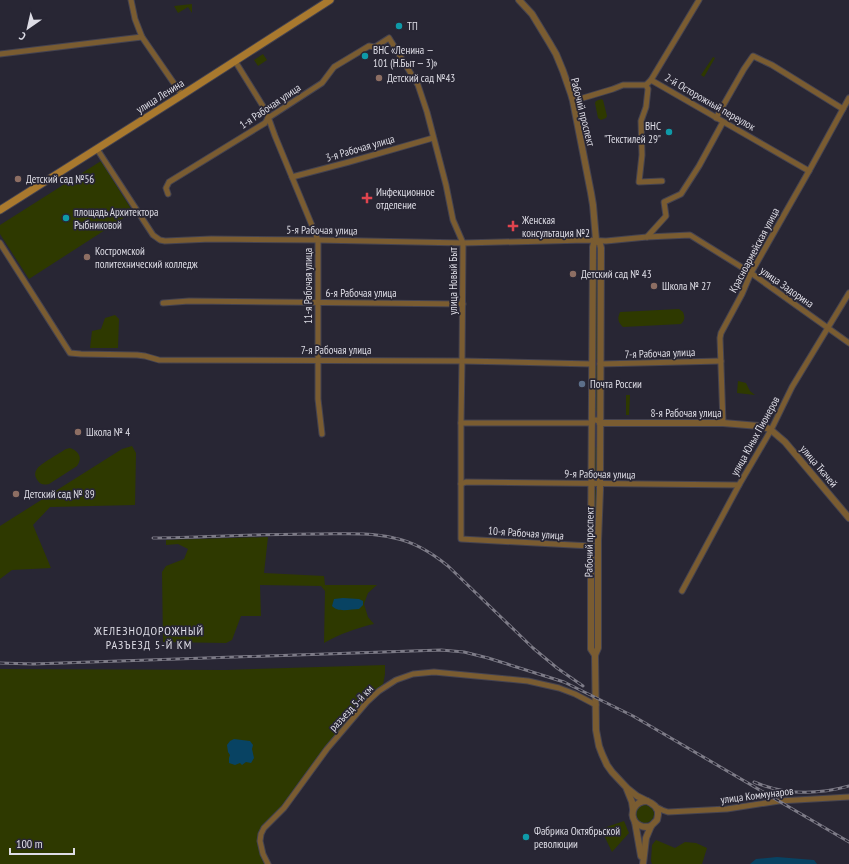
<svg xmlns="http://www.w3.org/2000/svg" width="849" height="864" font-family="'PT Sans Narrow',sans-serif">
  <rect width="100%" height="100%" fill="#282634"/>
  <!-- green -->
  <g fill="#2e3900">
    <path d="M192,4V13L188,7L178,13L174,6Z"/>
    <path d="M263,54L267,60L258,66L254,60Z"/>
    <path d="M713,57L715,58L704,77L701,75Z"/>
    <path d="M601,99L603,100L607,116L606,118L601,120L598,118L595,103L596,101Z"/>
    <path d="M101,161L133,212L29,279L0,234V225Z"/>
    <path d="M596,250H599L598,359H595Z"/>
    <path d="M679,309L683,312C685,317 685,320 681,324L623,327C618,322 617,319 620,312Z"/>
    <path d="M115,315L119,319L118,348H90L92,331L101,329L105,318Z"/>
    <path d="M595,366H597L598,411H595Z"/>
    <path d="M738,381L746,383L750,391L755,395L737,393Z"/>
    <path d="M626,395H630L629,415H626Z"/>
    <path d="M132,446L136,453L135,505L50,507L33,525L51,568L12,570L0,579V526L122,449Z"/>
    <rect x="594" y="447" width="3" height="34"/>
    <path d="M70,448C79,451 83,458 77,466L49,484C44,485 41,485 38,481C35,477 34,473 37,469C40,464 60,453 66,449Z"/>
    <path d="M594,490H597L596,610H593Z"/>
    <path d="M268,537L264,573L324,576L325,585H377L368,593L364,604L368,617L374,624C356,628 340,634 324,643L325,591L321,586L260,585L261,616H241L232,640L226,643L163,642L162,572L166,566L184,559L188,549L178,544L166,545V540Z"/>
    <path d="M385,665V674L383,685L340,730L258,838L266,864H0V669L226,670Z"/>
    <circle cx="645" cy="814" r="9"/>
    <path d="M624,821L629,833L612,852L601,829Z"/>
    <path d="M656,840L675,848L685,842L696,843L707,848L702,864H652L651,861L652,845Z"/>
  </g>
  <!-- water -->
  <g fill="#084363">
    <path d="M343,598L359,599L363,601V605L359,609C351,609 338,613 332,606L334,599Z"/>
    <path d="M234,739L250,741L253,745L252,749L254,758L251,763L246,762L242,765L240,763L235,765L229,763V758L230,755L228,752L227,745L230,741Z"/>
    <path d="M777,857L814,860L817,864H750L756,859Z"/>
  </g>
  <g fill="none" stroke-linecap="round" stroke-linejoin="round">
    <!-- minor casing -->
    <g stroke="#454350" stroke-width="7">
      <g id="minor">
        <path d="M131,0L135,19L142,37L182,95"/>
        <path d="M0,54L142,37"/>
        <path d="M235,61L266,111L275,136L318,240V399L322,434"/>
        <path d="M651,80L699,0"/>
        <path d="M646,85L648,89L646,107L641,121L642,155L639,182L662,181"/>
        <path d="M573,101L613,89L623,85H646L651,80L809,171"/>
        <path d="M716,118L744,69L753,56L772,65L843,109"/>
        <path d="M97,149L153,235L160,240L165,241L211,239L318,240L463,243L586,240L606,241L647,237L690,235L751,273L849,343"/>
        <path d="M292,177L349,162L433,138"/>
        <path d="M168,194L166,188L169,182L265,123L268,118L322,83L334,67L369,46L375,47L389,38L418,85L427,112L446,185L453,220L463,243L462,361L461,423V539L591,546"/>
        <path d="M647,237L666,216L664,202L681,194L699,166L723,122"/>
        <path d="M0,243L70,353L81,354L137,355L145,356L159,360L462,361L592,364"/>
        <path d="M163,303L189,301L463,304"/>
        <path d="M600,364L721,361"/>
        <path d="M461,423H592L594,420H597L600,423"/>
        <path d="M723,423L720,338L721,333L742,294L751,273L809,171L849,98"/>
        <path d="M461,484L466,482L739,485"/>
        <path d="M682,591L739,485L771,430L792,387L849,293"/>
        <path d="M656,807L662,810L668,812L727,809L779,801L849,797"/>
        <path d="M268,864L263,854L260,841L261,834L264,828L284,808L327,749L367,702L379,691L396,680L413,674L434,672L528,681L559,688L575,694L596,705"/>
      </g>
    </g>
    <!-- tertiary casing -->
    <g stroke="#454350" stroke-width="8">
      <g id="tertiary">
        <path d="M519,0L532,14L549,42L556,54L563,71L571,94L573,101L591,193L593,205L596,240L594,243L593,247L591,546V649L595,655"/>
        <path d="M596,240L600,244L601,248L600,490L598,541V648L595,655L596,730L599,746L602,754L607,765L612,772L626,787L632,802L633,809"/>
        <path d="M600,423H723L759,426L767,428L771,430L785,442L849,518"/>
        <path d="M627,788L637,796L651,803L655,806L658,811V815L657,820L651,826L646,838L643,864"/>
        <path d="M635,822C640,827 645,828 651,826"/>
        <path d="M641,856L635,822C629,812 635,801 647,801"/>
      </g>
    </g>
    <!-- secondary casing -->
    <g stroke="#454350" stroke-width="9">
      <path id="secondary" d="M0,210L182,95L330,0"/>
    </g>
    <!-- minor -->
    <use href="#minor" stroke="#7a5c31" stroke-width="5"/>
    <!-- tertiary -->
    <use href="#tertiary" stroke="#7a5c31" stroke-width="6"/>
    <!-- secondary -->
    <use href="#secondary" stroke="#a9792e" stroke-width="7"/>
    <!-- rail casing -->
    <g stroke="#7d7b87" stroke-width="3">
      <g id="rail">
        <path d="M153,538C208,537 263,534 318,534C343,534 370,532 394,538C415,542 432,553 448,566L533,648L557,668L583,686"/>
        <path d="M0,663L33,664L441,650L464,652L488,658L564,682L633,716L849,842"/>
        <path d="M754,782C785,795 817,795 849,786"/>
      </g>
    </g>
    <!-- rail -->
    <use href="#rail" stroke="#282634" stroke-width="1.5" stroke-dasharray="4.5" stroke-linecap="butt"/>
  </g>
  <!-- markers -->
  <g fill="#0f9aa8" stroke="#282634" stroke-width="1.5">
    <circle cx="399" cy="26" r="4"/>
    <circle cx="365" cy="56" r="4"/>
    <circle cx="669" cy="132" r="4"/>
    <circle cx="66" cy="218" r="4"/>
    <circle cx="526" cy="837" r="4"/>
  </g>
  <g fill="#8d6e63" stroke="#282634" stroke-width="1.5">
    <circle cx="379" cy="78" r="4"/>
    <circle cx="18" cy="179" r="4"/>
    <circle cx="87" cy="257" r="4"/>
    <circle cx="573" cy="274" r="4"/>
    <circle cx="654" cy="286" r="4"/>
    <circle cx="78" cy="432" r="4"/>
    <circle cx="16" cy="494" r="4"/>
  </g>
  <g fill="#e0444e" stroke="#282634" stroke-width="1.5">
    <path d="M365 192h4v4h4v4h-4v4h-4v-4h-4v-4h4z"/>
    <path d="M511 220h4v4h4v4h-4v4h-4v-4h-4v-4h4z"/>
  </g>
  <circle fill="#5c6f8a" stroke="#282634" stroke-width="1.5" cx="582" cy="384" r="4"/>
  <g text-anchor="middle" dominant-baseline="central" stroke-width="3.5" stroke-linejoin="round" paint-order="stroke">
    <!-- poi labels -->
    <g font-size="11" fill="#dedde6" stroke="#282634" text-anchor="start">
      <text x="407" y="26">ТП</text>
      <text x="373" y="50">ВНС «Ленина —<tspan x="373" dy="13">101 (Н.Быт — 3)»</tspan></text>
      <text x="387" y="78">Детский сад №43</text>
      <text x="661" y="126" text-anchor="end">ВНС<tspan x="661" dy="13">"Текстилей 29"</tspan></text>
      <text x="26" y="179">Детский сад №56</text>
      <text x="376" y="192">Инфекционное<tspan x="376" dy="13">отделение</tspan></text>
      <text x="74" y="212">площадь Архитектора<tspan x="74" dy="13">Рыбниковой</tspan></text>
      <text x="522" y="220">Женская<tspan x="522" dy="13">консультация №2</tspan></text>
      <text x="95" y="251">Костромской<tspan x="95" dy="13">политехнический колледж</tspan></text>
      <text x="581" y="274">Детский сад № 43</text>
      <text x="662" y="286">Школа № 27</text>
      <text x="590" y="384">Почта России</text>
      <text x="86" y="432">Школа № 4</text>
      <text x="24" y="494">Детский сад № 89</text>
      <text x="534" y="831">Фабрика Октябрьской<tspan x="534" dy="13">революции</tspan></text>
    </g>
    <!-- street labels -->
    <g font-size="11" fill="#dedde6" stroke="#282634">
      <text transform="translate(160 96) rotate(-32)">улица Ленина</text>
      <text transform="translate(710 102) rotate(30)">2-й Осторожный переулок</text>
      <text transform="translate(270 106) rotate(-34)">1-я Рабочая улица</text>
      <text transform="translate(583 112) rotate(76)">Рабочий проспект</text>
      <text transform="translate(360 148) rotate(-16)">3-я Рабочая улица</text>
      <text transform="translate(322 230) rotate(1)">5-я Рабочая улица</text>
      <text transform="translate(754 250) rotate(-62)">Красноармейская улица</text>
      <text transform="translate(453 281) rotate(-90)">улица Новый Быт</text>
      <text transform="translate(308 286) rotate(-90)">11-я Рабочая улица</text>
      <text transform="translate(787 287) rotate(35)">улица Задорина</text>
      <text x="361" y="293">6-я Рабочая улица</text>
      <text x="336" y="350">7-я Рабочая улица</text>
      <text transform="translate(660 353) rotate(-2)">7-я Рабочая улица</text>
      <text x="686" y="413">8-я Рабочая улица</text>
      <text transform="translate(755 436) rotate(-61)">улица Юных Пионеров</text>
      <text transform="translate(819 466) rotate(50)">улица Ткачей</text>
      <text transform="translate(600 474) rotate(1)">9-я Рабочая улица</text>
      <text transform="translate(526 533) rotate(4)">10-я Рабочая улица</text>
      <text transform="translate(589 542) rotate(-89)">Рабочий проспект</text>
      <text transform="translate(351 708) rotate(-47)">разъезд 5-й км</text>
      <text transform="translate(757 795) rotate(-7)">улица Коммунаров</text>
    </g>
    <!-- neighbourhood labels -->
    <g font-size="12" letter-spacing="1" fill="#dedde6" stroke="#282634">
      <text x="149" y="630">ЖЕЛЕЗНОДОРОЖНЫЙ<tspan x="149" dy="14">РАЗЪЕЗД 5-Й КМ</tspan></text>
    </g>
  </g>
  <!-- north arrow -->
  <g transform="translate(28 28) rotate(214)" stroke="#282634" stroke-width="3" paint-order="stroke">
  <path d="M0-3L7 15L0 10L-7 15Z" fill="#dedde6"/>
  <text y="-6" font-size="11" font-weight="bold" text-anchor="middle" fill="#dedde6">С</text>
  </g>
  <!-- scale -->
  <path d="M10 848v6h64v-6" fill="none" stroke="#dedde6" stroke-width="2"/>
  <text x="16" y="848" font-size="12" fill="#dedde6" stroke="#282634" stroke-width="3" paint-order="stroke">100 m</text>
</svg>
